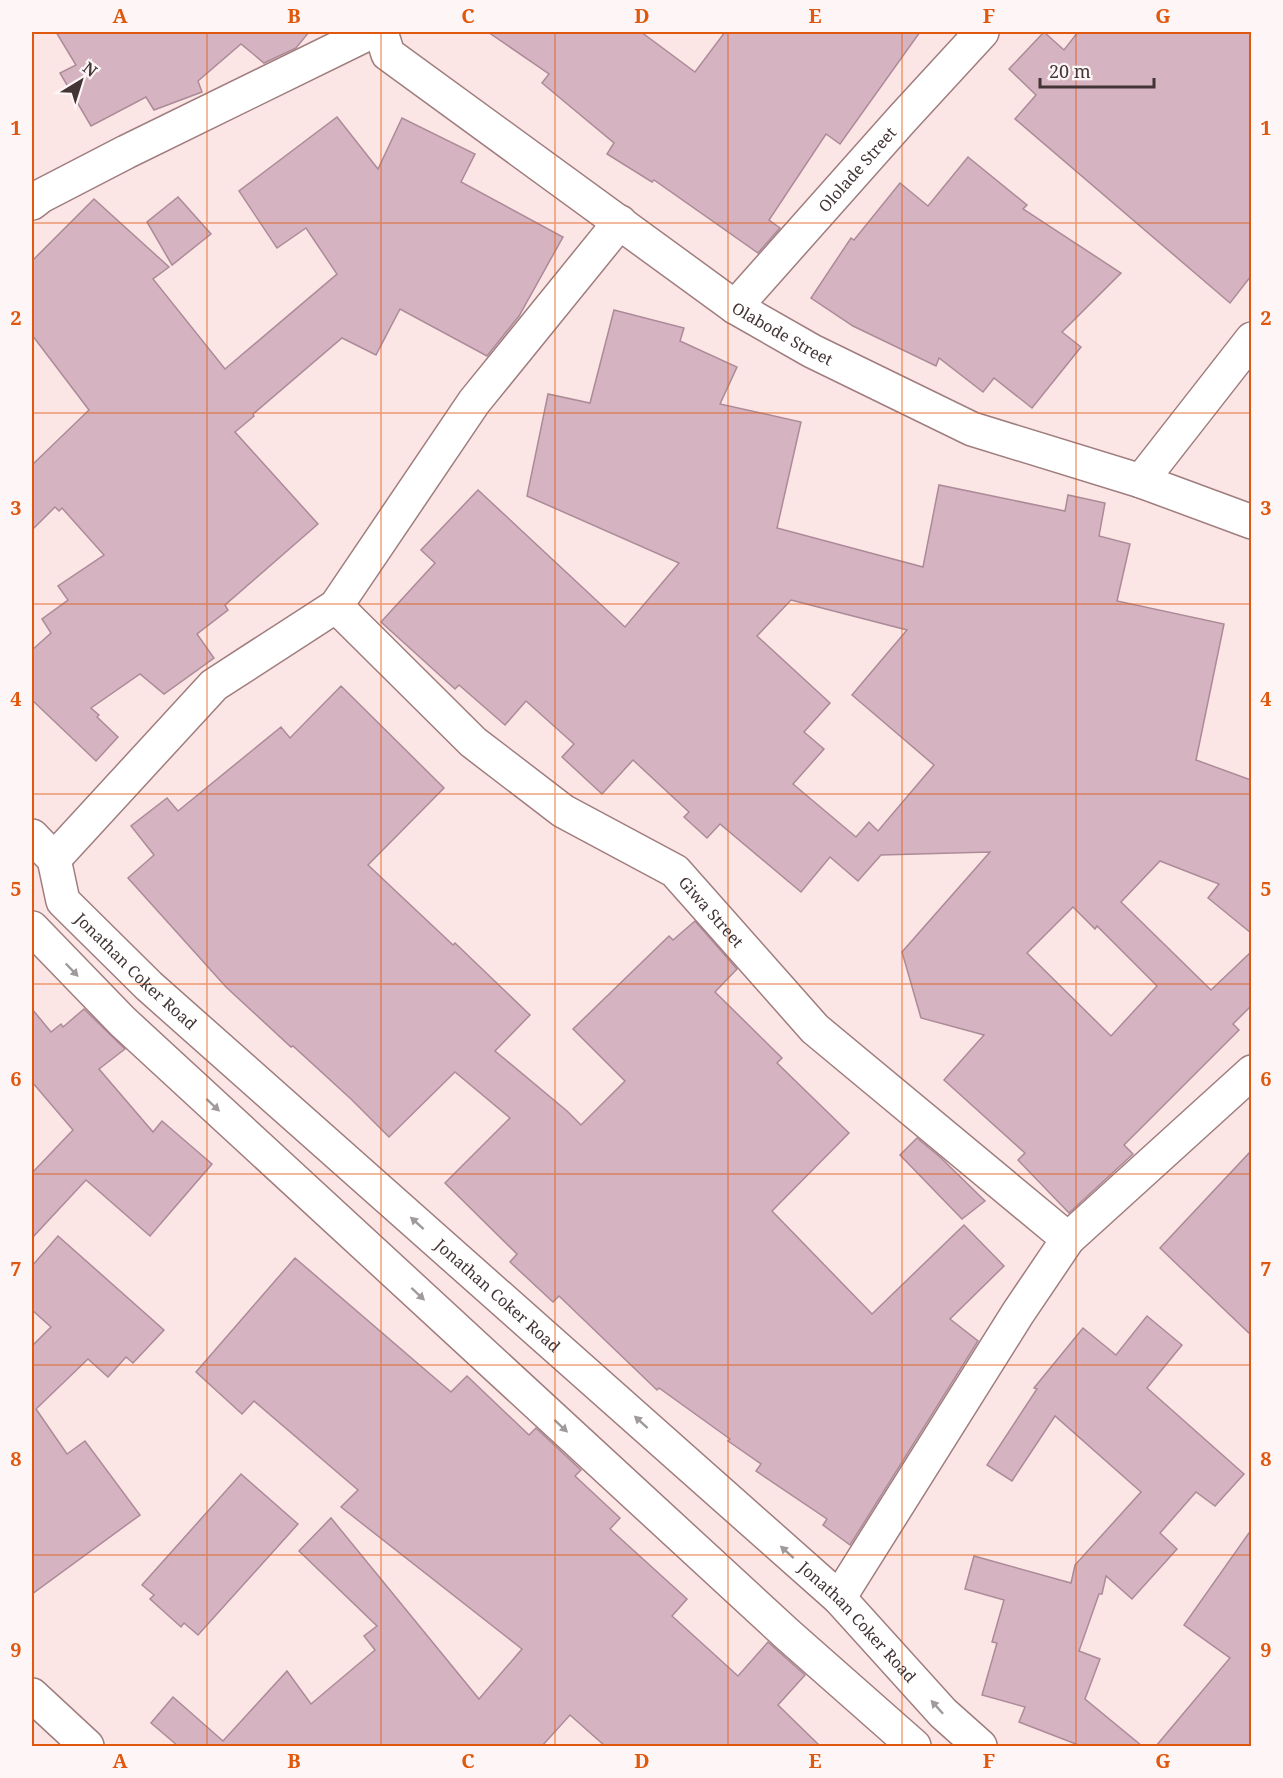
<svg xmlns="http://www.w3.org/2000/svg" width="1283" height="1778" font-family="'Noto Serif',serif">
  <rect width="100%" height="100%" fill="#fce5e5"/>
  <!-- building -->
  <g fill="#d5b3c0" stroke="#ac8b99" stroke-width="1.5" fill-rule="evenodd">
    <path d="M56,32H309L296,48L264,63L241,44L198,81L202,92L154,110L146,97L91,126L60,73L76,65Z"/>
    <path d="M488,32H641L695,72L725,32H920L840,144L826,134L769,220L780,228L758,253L654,180L652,182L607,154L614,143L542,83L549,74Z"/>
    <path d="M1044,32L1064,50L1078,32H1251V276L1230,303L1015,119L1036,95L1009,69Z"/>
    <path d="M337,117L378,169L402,118L475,154L461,182L563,237L519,316L487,356L400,309L376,355L342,338L253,414L254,416L235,432L318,524L225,605L228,610L197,634L214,658L164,694L140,674L91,708L99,715L97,717L118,737L96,761L32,700V650L51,633L42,619L68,600L58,586L104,555L62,508L59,511L55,507L32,530V465L89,410L32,335V261L94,199L169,267L153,279L225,369L337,274L306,228L277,248L239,191Z"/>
    <path d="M968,157L1027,205L1023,209L1121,273L1062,332L1081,347L1032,408L994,378L983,392L939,358L936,366L853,326L811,298L851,238L854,240L900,183L928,206Z"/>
    <path d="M178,197L211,234L172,265L147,222Z"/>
    <path d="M614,310L684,328L680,341L737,367L720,404L801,422L777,528L923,567L939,485L1065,511L1068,495L1105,503L1099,536L1130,544L1117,601L1224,624L1196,760L1251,780V933L1208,898L1219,884L1160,861L1121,902L1211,990L1251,952V1006L1233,1024L1239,1030L1124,1145L1133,1154L1069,1213L1018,1160L1025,1153L944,1080L984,1035L921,1018L902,952L990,852L881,855L858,881L830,857L801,892L720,824L707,838L684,817L689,812L633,760L602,794L562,757L574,744L526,701L505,725L459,685L455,689L381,622L435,563L421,550L478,490L625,627L679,563L527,496L548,394L590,403ZM791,600L907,630L852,695L934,765L878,831L869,822L856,837L793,784L824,749L804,732L830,703L757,636ZM1073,907L1095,929L1097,926L1157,986L1111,1036L1027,953Z"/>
    <path d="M341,686L444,788L368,865L453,945L455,943L530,1015L495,1051L567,1111L581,1125L625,1081L573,1029L669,936L673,940L695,921L737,969L715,992L782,1058L777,1063L849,1133L772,1211L872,1314L964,1225L1004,1266L950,1319L978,1341L850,1545L823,1525L827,1519L756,1471L761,1464L728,1441L730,1439L659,1388L657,1390L559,1296L553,1302L510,1262L517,1254L445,1183L510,1118L455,1072L389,1137L352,1100L293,1046L291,1047L226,987L128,878L154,855L131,826L167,798L178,811L281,727L290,738Z"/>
    <path d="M32,1009L51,1032L61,1024L63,1027L84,1009L125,1049L99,1069L153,1132L162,1121L212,1164L150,1236L86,1180L32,1238V1173L73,1130L32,1082Z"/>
    <path d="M917,1138L940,1157L985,1201L962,1219L900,1155Z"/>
    <path d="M1251,1151V1335L1160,1248Z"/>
    <path d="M58,1236L164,1330L133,1363L126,1357L108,1377L88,1359L36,1409L67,1454L85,1441L140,1515L32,1594V1346L51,1327L32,1310V1266Z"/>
    <path d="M295,1258L451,1392L467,1376L529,1435L536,1428L581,1470L575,1476L620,1518L610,1529L687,1599L672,1616L738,1676L768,1642L805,1675L778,1705L820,1746H605L570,1715L542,1746H178L151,1723L173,1697L223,1741L287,1671L311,1704L375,1650L364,1636L377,1626L299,1551L331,1518L479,1699L522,1649L341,1507L358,1490L254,1401L242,1414L196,1372Z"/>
    <path d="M1147,1316L1182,1345L1147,1388L1244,1474L1215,1506L1196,1492L1160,1533L1177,1549L1132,1599L1106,1576L1102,1594H1099L1079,1651L1100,1659L1085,1699L1142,1746H1081L1019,1722L1025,1707L982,1695L997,1643L992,1642L1004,1600L965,1589L974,1556L1071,1583L1075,1565L1141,1492L1055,1416L1012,1481L987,1465L1037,1389L1034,1388L1083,1328L1116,1355Z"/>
    <path d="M241,1474L298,1524L198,1635L184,1623L181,1627L150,1599L154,1595L142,1585Z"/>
    <path d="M1251,1530V1746H1156L1230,1658L1184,1625Z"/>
  </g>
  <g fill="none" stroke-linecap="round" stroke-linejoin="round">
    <!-- street casing -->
    <g stroke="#a07d7e" stroke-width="36">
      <g id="street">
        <path id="s1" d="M381,32L388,54L735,307L812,351L972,429L1141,481L1252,522"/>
        <path d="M32,203L41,196L126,152L371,32"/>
        <path id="s2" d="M735,307L902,119L982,32"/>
        <path d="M1141,481L1252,339"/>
        <path id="s3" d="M336,606L473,742L563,811L675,871L815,1029L1068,1239"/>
        <path id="s4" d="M32,836L54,859L63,901L149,986L839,1598L943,1713L980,1746"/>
        <path d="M54,859L214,685L336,606L474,402L620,222"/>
        <path d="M32,928L122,1021L787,1634L914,1746"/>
        <path d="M839,1598L1018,1313L1068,1239L1252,1072"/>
        <path d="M32,1695L87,1746"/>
      </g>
    </g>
    <!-- street -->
    <use href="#street" stroke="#fff" stroke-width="33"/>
  </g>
  <!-- one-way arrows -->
  <defs><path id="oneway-solid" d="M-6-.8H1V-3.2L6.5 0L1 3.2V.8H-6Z" transform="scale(1.5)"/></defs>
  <g fill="#a19a9a">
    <use href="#oneway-solid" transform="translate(72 970) rotate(46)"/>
    <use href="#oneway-solid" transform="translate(213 1105) rotate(43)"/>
    <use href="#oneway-solid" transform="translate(417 1223) rotate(-138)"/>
    <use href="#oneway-solid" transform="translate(418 1294) rotate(43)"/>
    <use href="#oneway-solid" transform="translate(641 1422) rotate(-138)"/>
    <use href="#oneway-solid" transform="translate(561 1426) rotate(43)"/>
    <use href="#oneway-solid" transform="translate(787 1552) rotate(-138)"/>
    <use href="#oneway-solid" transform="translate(937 1707) rotate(-132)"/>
  </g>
  <!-- grid -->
  <path fill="none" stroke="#e0570e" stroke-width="1.5" stroke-opacity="0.55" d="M207,32V1746M381,32V1746M555,32V1746M728,32V1746M902,32V1746M1076,32V1746M32,223H1252M32,413H1252M32,604H1252M32,794H1252M32,984H1252M32,1174H1252M32,1365H1252M32,1555H1252"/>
  <g text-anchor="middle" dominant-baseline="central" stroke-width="4.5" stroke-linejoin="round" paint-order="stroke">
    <!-- street labels -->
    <g font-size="16" fill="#433435" stroke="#fef6f6">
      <text stroke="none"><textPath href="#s2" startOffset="184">Ololade Street</textPath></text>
      <text stroke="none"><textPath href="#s1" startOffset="507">Olabode Street</textPath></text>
      <text stroke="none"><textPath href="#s3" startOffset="488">Giwa Street</textPath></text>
      <text stroke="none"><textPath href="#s4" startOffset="176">Jonathan Coker Road</textPath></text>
      <text stroke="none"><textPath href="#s4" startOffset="662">Jonathan Coker Road</textPath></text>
      <text stroke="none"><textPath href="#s4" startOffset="1148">Jonathan Coker Road</textPath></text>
    </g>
  </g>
  <!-- border -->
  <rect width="1283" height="1778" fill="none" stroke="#fef6f6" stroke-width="66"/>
  <!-- north arrow -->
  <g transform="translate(81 81) rotate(38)" stroke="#fef6f6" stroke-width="4.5" paint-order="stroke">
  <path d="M0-4.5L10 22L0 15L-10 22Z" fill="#433435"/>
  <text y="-9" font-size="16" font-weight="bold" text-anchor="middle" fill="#433435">N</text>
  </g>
  <!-- scale -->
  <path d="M1040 78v9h114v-9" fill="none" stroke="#433435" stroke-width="3"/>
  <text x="1049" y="78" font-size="18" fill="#433435" stroke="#fef6f6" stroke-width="4.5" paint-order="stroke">20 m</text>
  <rect x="33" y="33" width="1217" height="1712" fill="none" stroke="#e0570e" stroke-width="2"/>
  <g font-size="20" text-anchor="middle" font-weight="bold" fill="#e0570e">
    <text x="120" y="23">A</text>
    <text x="294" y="23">B</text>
    <text x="468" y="23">C</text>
    <text x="642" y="23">D</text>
    <text x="815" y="23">E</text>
    <text x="989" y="23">F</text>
    <text x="1163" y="23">G</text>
    <text x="16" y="135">1</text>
    <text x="1266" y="135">1</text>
    <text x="16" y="325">2</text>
    <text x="1266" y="325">2</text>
    <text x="16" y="515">3</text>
    <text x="1266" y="515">3</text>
    <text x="16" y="706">4</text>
    <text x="1266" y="706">4</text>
    <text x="16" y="896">5</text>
    <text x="1266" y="896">5</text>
    <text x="16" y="1086">6</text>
    <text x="1266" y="1086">6</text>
    <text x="16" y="1276">7</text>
    <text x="1266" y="1276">7</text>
    <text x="16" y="1466">8</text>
    <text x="1266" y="1466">8</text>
    <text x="16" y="1657">9</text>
    <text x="1266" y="1657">9</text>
    <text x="120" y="1768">A</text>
    <text x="294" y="1768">B</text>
    <text x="468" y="1768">C</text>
    <text x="642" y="1768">D</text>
    <text x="815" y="1768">E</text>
    <text x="989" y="1768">F</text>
    <text x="1163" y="1768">G</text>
  </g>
</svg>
